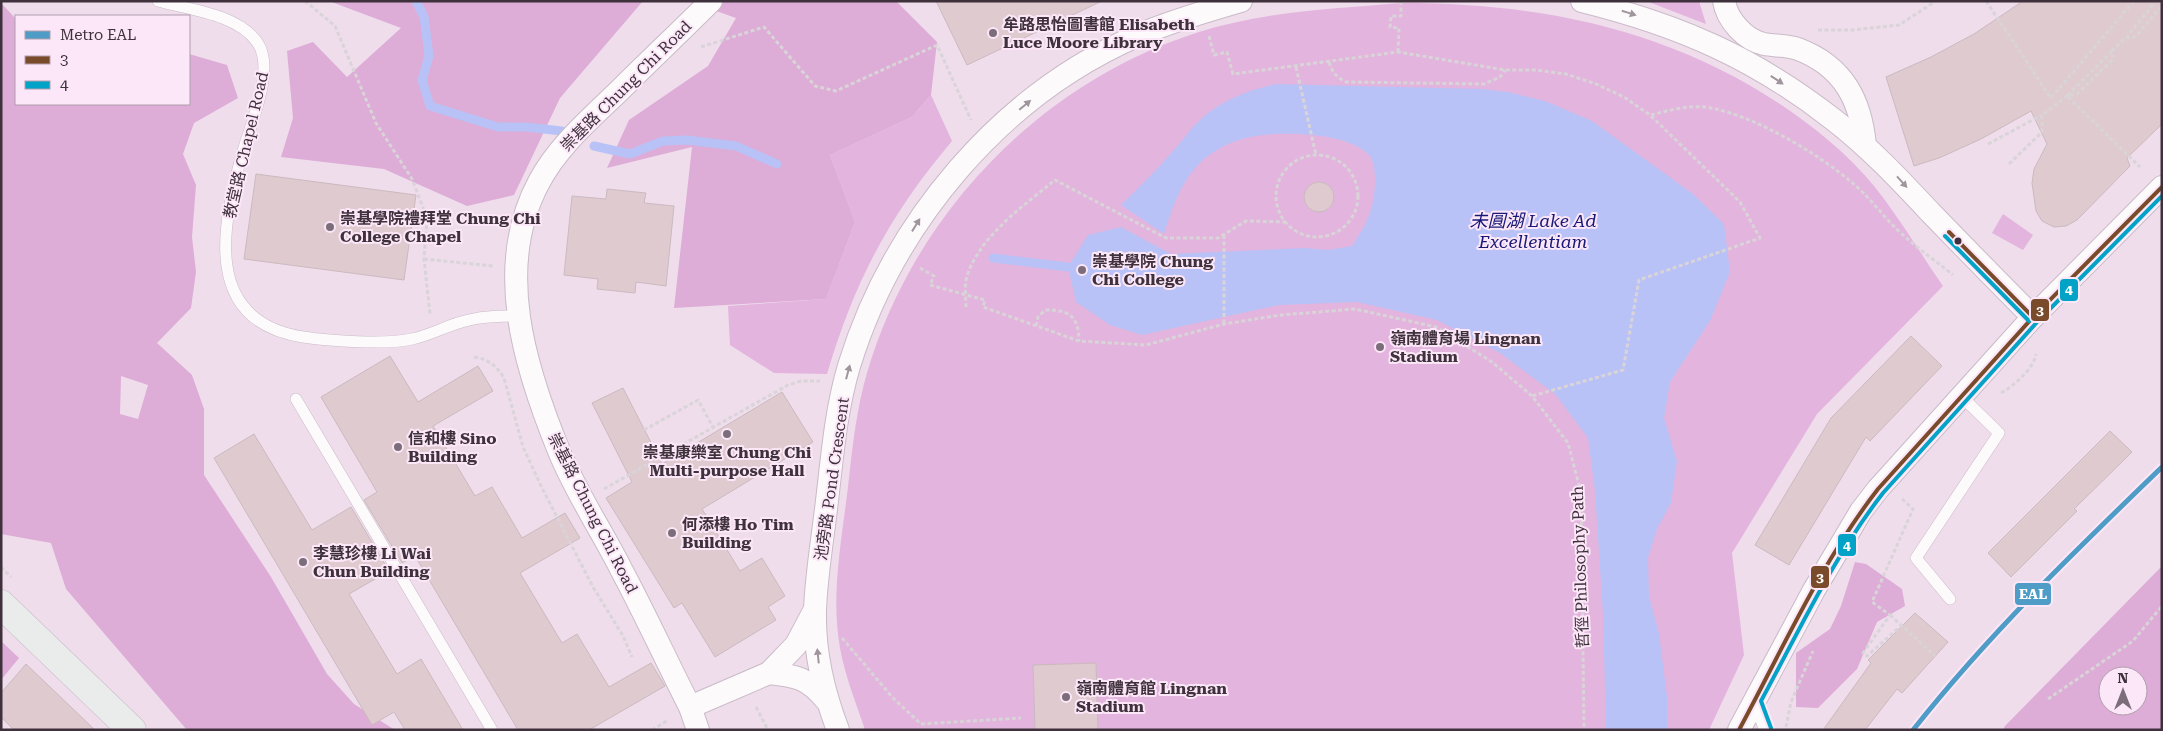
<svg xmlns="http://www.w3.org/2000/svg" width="2163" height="731" font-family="'Roboto Serif','Noto Sans TC',serif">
  <rect width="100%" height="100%" fill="#efddec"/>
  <!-- green -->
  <g fill="#e3b4dd">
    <path d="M1646,1H1699L1706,24Z"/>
    <path d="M1402,3C1538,3 1665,28 1780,104C1814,127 1848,154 1874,186C1899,217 1920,253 1943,286L1817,414L1732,553L1744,655L1709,730H865C856,703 845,676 840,648C830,592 843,534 849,478C853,442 857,407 867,373C913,215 1040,83 1196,33C1264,11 1332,9 1402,3Z"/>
    <path d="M931,95L952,141C889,216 855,280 827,374L774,373L730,345L728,306L826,299L855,222L830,155L912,117Z"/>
    <path d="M2003,214L2033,235L2023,250L1992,233Z"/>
  </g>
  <!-- forest -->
  <g fill="#ddacd7" fill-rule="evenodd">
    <path d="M329,1H643L560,98L514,195L467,206L384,169L281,157L293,118L287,51L313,42L347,77L401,28Z"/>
    <path d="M688,1H896L937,42L931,95L912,117L830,155L855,222L826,299L674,308L692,147L607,168L629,120L708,66L736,18Z"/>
    <path d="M1,3L16,19V104H189V54L227,65L238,98L194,123L183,154L196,185L192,237L196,272L191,308L157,343L192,375L204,409V475L271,577L327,674L354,704L395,730H187L66,589L51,543L1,534ZM121,376L148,385L138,419L120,414Z"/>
    <path d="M1855,562L1866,564L1902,589L1905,606L1877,622L1857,669L1818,708L1796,707V653L1830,629L1841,606Z"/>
    <path d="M2162,566V730H2003L2005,726ZM2108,676H2138V706H2108Z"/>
    <path d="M1,641L19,658L1,680Z"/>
  </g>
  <!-- water -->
  <path fill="#b9c2f6" d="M1276,84L1482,89L1508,92L1545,101L1592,121L1693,194L1724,224L1730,272L1710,321L1670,382L1664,418L1677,461L1671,503L1657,529L1648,558L1649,596L1659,634L1667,696V730H1606L1603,615L1595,491L1588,438L1555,394L1500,353L1437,320L1357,302L1279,305L1142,335L1110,325L1076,302L1068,267L1088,235L1121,227L1171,254L1304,248L1328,250L1352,246C1359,235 1366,225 1370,212C1375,199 1379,165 1368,154C1345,131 1271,130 1242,139C1228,143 1213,151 1202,161C1181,181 1173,206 1164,234L1121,205C1138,188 1156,171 1172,152C1179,145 1185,136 1192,128C1214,103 1244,91 1276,84Z"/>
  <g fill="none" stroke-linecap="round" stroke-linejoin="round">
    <!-- stream -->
    <g stroke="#b9c2f6" stroke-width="9">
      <path d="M416,1L424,17L429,56L422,80L430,106L498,127H526L562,131"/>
      <path d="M594,146L630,154L663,141L687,140L736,146L777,164"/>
      <path d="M993,258L1068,267"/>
    </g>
  </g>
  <!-- building -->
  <g fill="#decacf" stroke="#cababf">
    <path d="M936,1H1102L967,65Z"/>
    <path d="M2023,1H2162V124L2127,158L2130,166L2077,220L2066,226L2054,227L2042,221L2036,211L2032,183L2034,169L2047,144L2031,111L1981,139L1939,158L1914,166L1886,77L1931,57L1974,34Z"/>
    <path d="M256,174L416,195L404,280L244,259Z"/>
    <circle cx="1319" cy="197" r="15"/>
    <path d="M607,189L646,193L644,203L674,206L666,286L636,282L635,293L597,289L598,279L564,275L572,196L606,199Z"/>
    <path d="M1911,336L1942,366L1870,441L1866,437L1789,565L1755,545L1831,418Z"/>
    <path d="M390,356L418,402L478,366L493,391L433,426L475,496L492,487L522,538L565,513L580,538L520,573L562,643L577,634L609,687L651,663L665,686L589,730H518L415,556L402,563L364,500L377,492L321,397Z"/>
    <path d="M623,388L662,464L782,392L813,442L702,509L740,571L762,558L785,596L768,607L776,620L715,657L682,603L674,608L606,498L632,482L592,403Z"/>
    <path d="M2110,431L2132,452L2074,509L2077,511L2011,577L1988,553Z"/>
    <path d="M254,434L312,530L351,507L389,571L349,594L397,674L421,659L463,730H405L394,712L372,725L214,458Z"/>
    <path d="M1915,613L1948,642L1902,693L1897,689L1865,730H1823L1871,663L1868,660Z"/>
    <path d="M1096,663L1098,730H1035L1033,665Z"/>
    <path d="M26,664L95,730H14L1,717V693Z"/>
  </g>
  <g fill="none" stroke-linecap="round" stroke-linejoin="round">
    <!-- service casing -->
    <g stroke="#c9bbc7" stroke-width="12">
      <g id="service">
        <path d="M158,1C190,10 237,14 257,42C276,68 251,123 243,151C222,224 201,321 303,337C331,341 384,345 412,339C432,335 449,324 469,320C485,316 501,316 518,316"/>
        <path d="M296,399L492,730"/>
        <path d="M1950,599L1916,558L1999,433L1961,396"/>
        <path d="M1754,703L1765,730"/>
      </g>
    </g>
    <!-- minor casing -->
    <g stroke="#c9bbc7" stroke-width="24">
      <g id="minor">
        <path d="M1582,1C1679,25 1755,58 1834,120C1869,147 1899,179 1930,212C1964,247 1998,282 2033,317"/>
        <path d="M1724,1C1727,20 1745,40 1764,44C1775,46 1787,45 1798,49C1843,66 1861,100 1865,146"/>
        <path d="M769,673C797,676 808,678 826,700"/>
        <path d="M690,707L769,673L796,645L814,611"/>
        <path d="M698,730L690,707C667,662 646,616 622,571C602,531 576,493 559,451C525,368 493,267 539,182C558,146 591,118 620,90C650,60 681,31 711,1"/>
        <path d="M838,730C823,691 814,653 815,611C816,578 822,543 826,509C832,461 835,413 849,366C893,223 1000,95 1139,35C1172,21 1206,11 1241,1"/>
        <path d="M1739,730L1814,590L1861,511L1878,489L2033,317L2162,187"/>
      </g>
    </g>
    <!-- secondary casing -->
    <g stroke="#c9bbc7" stroke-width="29">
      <path id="secondary" d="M1,604L132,730"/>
    </g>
    <!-- path -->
    <g stroke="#d9d4d8" stroke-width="3" stroke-dasharray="4 2.5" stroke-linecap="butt">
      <path d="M305,1L335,26L376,123L412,179L427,218L424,259L430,314"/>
      <path d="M1986,1L2051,98L2134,1"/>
      <path d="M1818,30H1852L1899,25L1936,1"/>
      <path d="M1209,36L1214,55L1227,52L1233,74L1398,52L1505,70H1536L1566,74L1596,84L1624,97L1650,115L1740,202L1760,238L1639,280L1623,370L1532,396"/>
      <path d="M2126,38L2156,1"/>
      <path d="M701,47L764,27L815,86L836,91L937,45L971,120"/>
      <path d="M2112,51L2067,96L2140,167"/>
      <path d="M1398,52L1399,28L1390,27L1391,16H1401V1"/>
      <path d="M1329,62C1332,72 1336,77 1346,82L1484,84L1500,77L1505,70"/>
      <path d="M1296,67L1316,155"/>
      <path d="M1651,115C1670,110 1691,104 1711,108C1757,117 1819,154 1855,185C1872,200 1885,219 1902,234C1918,249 1936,261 1953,275"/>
      <path d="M1988,144L2042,115"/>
      <circle cx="1317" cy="196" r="41"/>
      <path d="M2009,164L2042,132V115L2067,96L2077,94L2113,59L2112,51L2125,38L2135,37L2162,6"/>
      <path d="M1224,235V324"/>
      <path d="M424,259L493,266"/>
      <path d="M920,268L934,276L930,285L985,300L983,307L1079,341L1146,345L1224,324L1281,315L1355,309L1436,327L1492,362L1532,396L1568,443L1581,493L1584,730"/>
      <path d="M966,307C966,298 964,285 967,276C980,236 1023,206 1055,180L1166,238H1218L1246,221L1286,222"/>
      <path d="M1036,326L1038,317L1045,310C1069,309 1079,317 1079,341"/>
      <path d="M474,357C488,359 496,365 504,378L523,447L542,488L593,587L623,636L632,657"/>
      <path d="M2001,393C2014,386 2034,368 2036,354"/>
      <path d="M644,430L698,400L713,427"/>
      <path d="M604,489L788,385L801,381H820"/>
      <path d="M1902,499L1913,509L1872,602L1890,615L1863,653L1867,656L1902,625"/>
      <path d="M1,567L11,577"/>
      <path d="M1890,615L1935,656"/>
      <path d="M842,638L893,698L921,724L1021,718"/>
      <path d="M2048,699L2133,641L2162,606"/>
      <path d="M756,707L768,730"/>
      <path d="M1786,727L1791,702L1813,651"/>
      <path d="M652,730L668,720"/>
    </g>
    <!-- service -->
    <use href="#service" stroke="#fdfafc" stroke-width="11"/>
    <!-- minor -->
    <use href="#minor" stroke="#fdfafc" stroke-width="22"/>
    <!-- secondary -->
    <use href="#secondary" stroke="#eaecec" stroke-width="28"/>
    <!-- bus-1 casing -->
    <g stroke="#fce7f8" stroke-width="8">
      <g id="bus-1">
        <path d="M1949,232L2033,317"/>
        <path d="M1739,730C1782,650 1822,561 1878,489L2033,317L2162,187"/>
      </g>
    </g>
    <!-- bus-2 casing -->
    <g stroke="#fce7f8" stroke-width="8">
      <g id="bus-2">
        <path d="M1945,236L2029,321"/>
        <path d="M1771,728L1761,701C1799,631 1834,556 1883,493L2038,321L2162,196"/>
      </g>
    </g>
    <!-- bus-1 -->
    <use href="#bus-1" stroke="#7a4b2a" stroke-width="4"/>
    <!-- bus-2 -->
    <use href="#bus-2" stroke="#03a3c7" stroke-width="4"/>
    <!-- metro-1 casing -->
    <g stroke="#fce7f8" stroke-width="9">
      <path id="metro-1" d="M1913,730C1988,635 2075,551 2162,467"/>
    </g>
    <!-- metro-1 -->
    <use href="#metro-1" stroke="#4f9cc6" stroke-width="5"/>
  </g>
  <!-- one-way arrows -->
  <defs><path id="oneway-solid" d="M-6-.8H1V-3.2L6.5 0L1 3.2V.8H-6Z" transform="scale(1.25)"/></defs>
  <g fill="#9e969c">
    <use href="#oneway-solid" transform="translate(1629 13) rotate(17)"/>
    <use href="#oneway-solid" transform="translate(1777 80) rotate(33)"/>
    <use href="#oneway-solid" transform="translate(1025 105) rotate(-40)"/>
    <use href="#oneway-solid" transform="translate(1902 182) rotate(48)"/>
    <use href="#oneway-solid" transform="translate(916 225) rotate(-58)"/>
    <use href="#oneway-solid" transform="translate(848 372) rotate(-75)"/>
    <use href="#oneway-solid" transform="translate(818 656) rotate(-96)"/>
  </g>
  <!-- markers -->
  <g fill="#7c6d7a" stroke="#fce7f8" stroke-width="2">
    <circle cx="993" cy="33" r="5"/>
    <circle cx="330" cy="227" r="5"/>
    <circle cx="1082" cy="270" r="5"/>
    <circle cx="1380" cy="347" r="5"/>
    <circle cx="727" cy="434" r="5"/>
    <circle cx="398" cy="447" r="5"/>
    <circle cx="672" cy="533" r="5"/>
    <circle cx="303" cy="562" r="5"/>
    <circle cx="1066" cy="697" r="5"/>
  </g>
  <circle fill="#3e313c" stroke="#fce7f8" stroke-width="2" cx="1958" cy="241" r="4.5"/>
  <g text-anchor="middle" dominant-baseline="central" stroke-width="4" stroke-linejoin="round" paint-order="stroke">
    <!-- poi labels -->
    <g font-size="16" font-weight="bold" fill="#3e313c" stroke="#fce7f8" text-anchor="start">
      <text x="1003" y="24">牟路思怡圖書館 Elisabeth<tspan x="1003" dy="18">Luce Moore Library</tspan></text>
      <text x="340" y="218">崇基學院禮拜堂 Chung Chi<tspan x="340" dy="18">College Chapel</tspan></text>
      <text x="1092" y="261">崇基學院 Chung<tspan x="1092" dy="18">Chi College</tspan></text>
      <text x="1390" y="338">嶺南體育場 Lingnan<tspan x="1390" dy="18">Stadium</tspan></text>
      <text x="408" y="438">信和樓 Sino<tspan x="408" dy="18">Building</tspan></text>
      <text x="727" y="452" text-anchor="middle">崇基康樂室 Chung Chi<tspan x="727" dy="18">Multi-purpose Hall</tspan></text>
      <text x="682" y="524">何添樓 Ho Tim<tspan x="682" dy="18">Building</tspan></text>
      <text x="313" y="553">李慧珍樓 Li Wai<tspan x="313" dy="18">Chun Building</tspan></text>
      <text x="1076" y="688">嶺南體育館 Lingnan<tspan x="1076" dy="18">Stadium</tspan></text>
    </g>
    <!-- street labels -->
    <g font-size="16" fill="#3e313c" stroke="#fce7f8">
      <text transform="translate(626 86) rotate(-45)">崇基路 Chung Chi Road</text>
      <text transform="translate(246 145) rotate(-77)">教堂路 Chapel Road</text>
      <text transform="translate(832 479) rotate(-82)">池旁路 Pond Crescent</text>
      <text transform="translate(593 513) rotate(63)">崇基路 Chung Chi Road</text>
      <text transform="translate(1580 567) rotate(-92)">哲徑 Philosophy Path</text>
    </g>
    <!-- water labels -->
    <g font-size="18" font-style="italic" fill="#171877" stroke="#fce7f8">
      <text x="1533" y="220">未圓湖 Lake Ad<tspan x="1533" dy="21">Excellentiam</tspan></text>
    </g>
  </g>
  <g stroke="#fce7f8" stroke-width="2">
    <rect x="2059" y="278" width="20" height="24" rx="5" fill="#03a3c7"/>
    <rect x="2030" y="298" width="20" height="24" rx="5" fill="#7a4b2a"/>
    <rect x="1837" y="533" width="20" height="24" rx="5" fill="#03a3c7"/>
    <rect x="1810" y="565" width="20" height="24" rx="5" fill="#7a4b2a"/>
    <rect x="2014" y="582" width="38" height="24" rx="5" fill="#4f9cc6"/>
  </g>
  <g font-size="14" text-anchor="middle" font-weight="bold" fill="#fff">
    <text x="2069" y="294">4</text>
    <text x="2040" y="315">3</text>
    <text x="1847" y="550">4</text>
    <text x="1820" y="582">3</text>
    <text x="2033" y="599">EAL</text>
  </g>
  <!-- border -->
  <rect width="2163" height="731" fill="none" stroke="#3e313c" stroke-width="5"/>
  <!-- legend -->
  <rect x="15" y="15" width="175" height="90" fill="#fce7f8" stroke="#b09ead"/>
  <rect x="25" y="31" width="25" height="8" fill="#4f9cc6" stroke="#b09ead"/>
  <text x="60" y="40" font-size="15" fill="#3e313c">Metro EAL</text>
  <rect x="25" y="56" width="25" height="8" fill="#7a4b2a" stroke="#b09ead"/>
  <text x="60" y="65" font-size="15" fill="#3e313c">3</text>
  <rect x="25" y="81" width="25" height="8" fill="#03a3c7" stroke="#b09ead"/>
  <text x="60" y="90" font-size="15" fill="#3e313c">4</text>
  <!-- north arrow -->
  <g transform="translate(2123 691)"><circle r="24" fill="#fce7f8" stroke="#b09ead"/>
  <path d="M0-4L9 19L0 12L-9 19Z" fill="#7c6d7a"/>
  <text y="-8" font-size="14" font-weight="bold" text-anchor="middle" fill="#3e313c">N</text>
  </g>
</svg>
